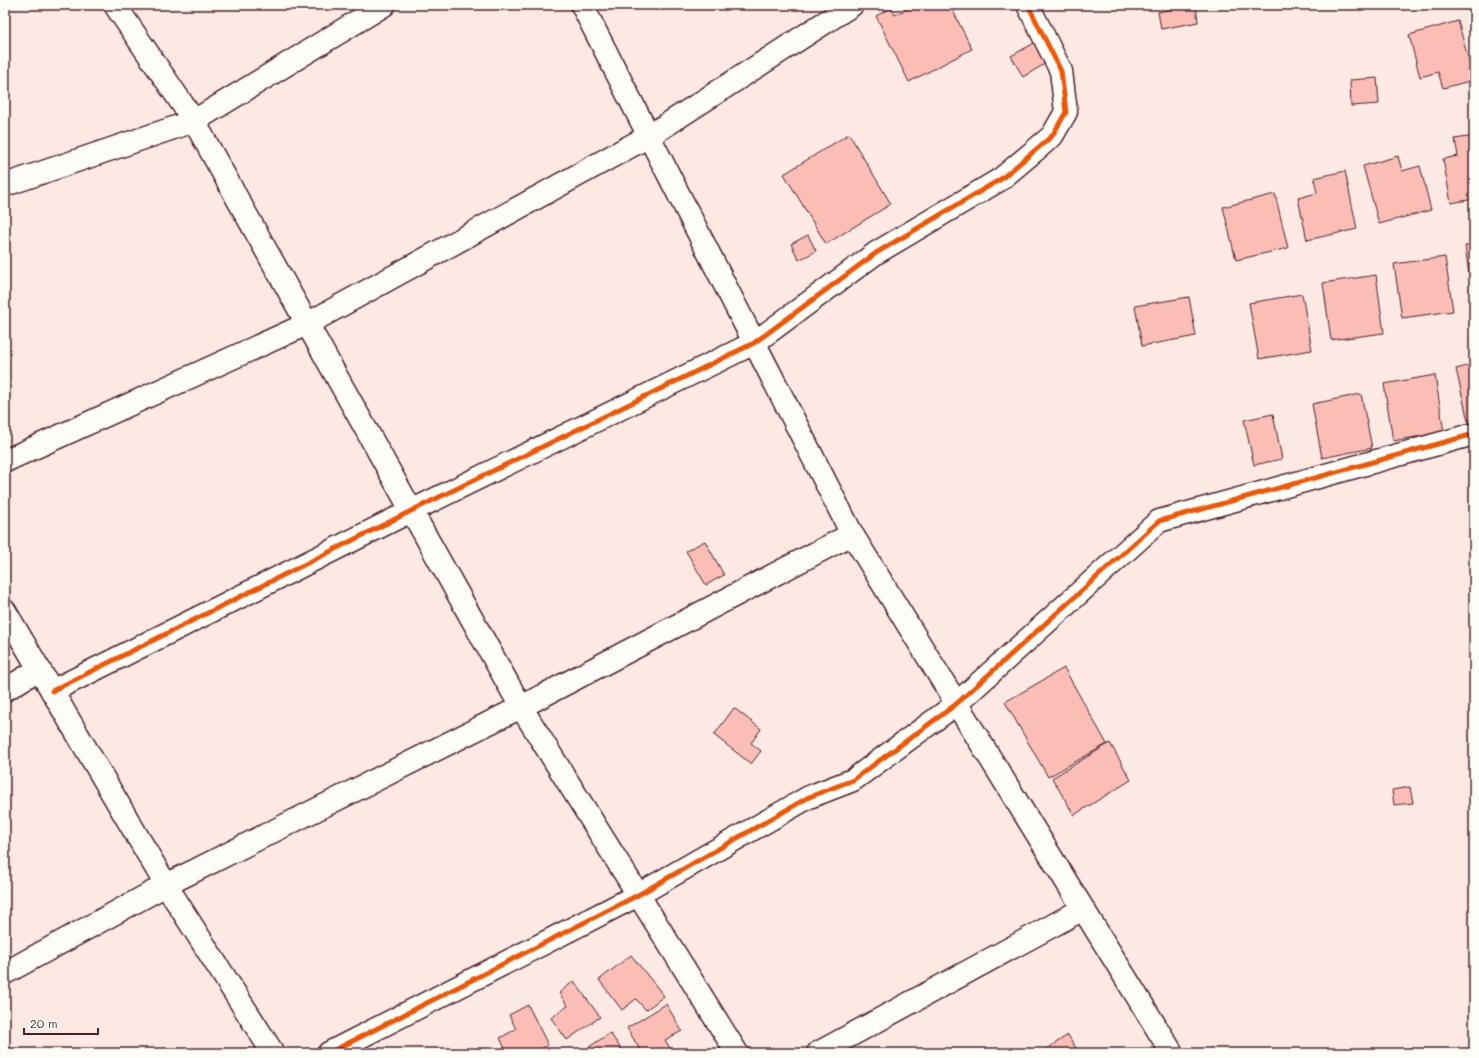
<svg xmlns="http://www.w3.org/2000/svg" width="1479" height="1058" font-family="Mali,sans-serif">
  <rect width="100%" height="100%" fill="#fce9e4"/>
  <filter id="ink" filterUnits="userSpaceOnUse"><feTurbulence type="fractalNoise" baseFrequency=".025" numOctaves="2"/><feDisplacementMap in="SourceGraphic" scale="8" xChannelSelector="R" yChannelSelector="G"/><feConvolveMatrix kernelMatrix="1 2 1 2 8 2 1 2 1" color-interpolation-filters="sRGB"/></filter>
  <g filter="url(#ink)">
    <!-- building -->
    <g fill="#fabeb7" stroke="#4a1f2b">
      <path d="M915,5H950L972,49L909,82L876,16L891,8L895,15Z"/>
      <path d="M1196,5L1198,22L1161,29L1158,12Z"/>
      <path d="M1458,21L1474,80L1443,88L1438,72L1420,77L1409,35Z"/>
      <path d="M1036,42L1048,62L1023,77L1011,56Z"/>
      <path d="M1377,78L1379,104L1351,106L1350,80Z"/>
      <path d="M849,134L891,204L826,244L784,174Z"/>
      <path d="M1474,136V199L1451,203L1443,159L1458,156L1455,139Z"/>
      <path d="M1398,156L1402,171L1420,166L1431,210L1379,224L1363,166Z"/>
      <path d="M1345,171L1357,229L1307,240L1298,198L1317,193L1314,178Z"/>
      <path d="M1275,194L1288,248L1236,260L1223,207Z"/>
      <path d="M808,235L816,251L799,260L791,244Z"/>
      <path d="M1474,244V296H1472L1465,246Z"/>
      <path d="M1445,257L1453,311L1402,318L1394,264Z"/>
      <path d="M1376,275L1384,333L1331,340L1323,283Z"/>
      <path d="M1302,294L1312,350L1259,359L1249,303Z"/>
      <path d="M1189,297L1196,336L1142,346L1135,306Z"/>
      <path d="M1474,364V419L1468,421L1456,369Z"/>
      <path d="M1435,375L1444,432L1393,441L1384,384Z"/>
      <path d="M1361,394L1372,448L1322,458L1312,404Z"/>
      <path d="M1273,414L1282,459L1254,465L1244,420Z"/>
      <path d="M705,541L724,575L706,585L686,551Z"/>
      <path d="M1064,668L1107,744L1048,777L1005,702Z"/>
      <path d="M734,708L761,729L751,743L761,751L751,764L714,735Z"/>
      <path d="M1110,743L1131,780L1074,815L1052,778Z"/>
      <path d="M1410,787L1413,803L1394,805L1392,790Z"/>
      <path d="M631,955L664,996L646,1010L636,999L622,1010L599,980Z"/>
      <path d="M574,981L600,1017L567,1040L551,1018L568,1006L559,993Z"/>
      <path d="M666,1004L682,1031L665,1040L673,1053H642L627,1028Z"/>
      <path d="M528,1005L548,1045L534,1053H507L500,1038L516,1029L509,1015Z"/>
      <path d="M610,1033L624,1053H580Z"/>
      <path d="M1068,1035L1079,1053H1040Z"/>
    </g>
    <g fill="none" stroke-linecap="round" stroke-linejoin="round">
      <!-- street casing -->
      <g stroke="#4a1f2b" stroke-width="25">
        <g id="street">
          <path d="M115,5L194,121L521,707L737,1053"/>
          <path d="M582,5L852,534L1172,1053"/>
          <path d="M5,185L194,121L384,5"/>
          <path d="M5,461L307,324L649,136L852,5"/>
          <path d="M5,611L166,885L273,1053"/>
          <path d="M5,690L39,669"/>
          <path d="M52,691L411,511L754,343L876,253L1001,179L1052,136L1066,112L1061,71L1028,5"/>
          <path d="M5,973L166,885L521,707L852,534"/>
          <path d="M329,1053L638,895L809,797L853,780L955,705L1159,521L1474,434"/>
          <path d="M818,1053L1083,909"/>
        </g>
      </g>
      <!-- street -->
      <use href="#street" stroke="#fdfcf7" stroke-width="22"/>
      <!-- cycleway casing -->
      <g stroke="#fdfcf7" stroke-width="8">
        <g id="cycleway">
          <path d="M52,691L411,511L754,343L876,253L1001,179L1052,136L1066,112L1061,71L1028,5"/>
          <path d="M329,1053L638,895L809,797L853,780L955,705L1159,521L1474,434"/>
        </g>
      </g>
      <!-- cycleway -->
      <use href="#cycleway" stroke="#e8590c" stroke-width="5"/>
    </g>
  </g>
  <!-- margin -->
  <rect width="1479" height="1058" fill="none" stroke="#fdfcf7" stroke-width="20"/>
  <rect x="10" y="10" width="1459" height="1038" fill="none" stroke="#4a1f2b" stroke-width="1.5" filter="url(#ink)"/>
  <!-- scale -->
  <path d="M24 1028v6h74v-6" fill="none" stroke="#4a1f2b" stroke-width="2"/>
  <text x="30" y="1028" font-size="12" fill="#4a1f2b" stroke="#fdfcf7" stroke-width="3" paint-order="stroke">20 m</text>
</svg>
